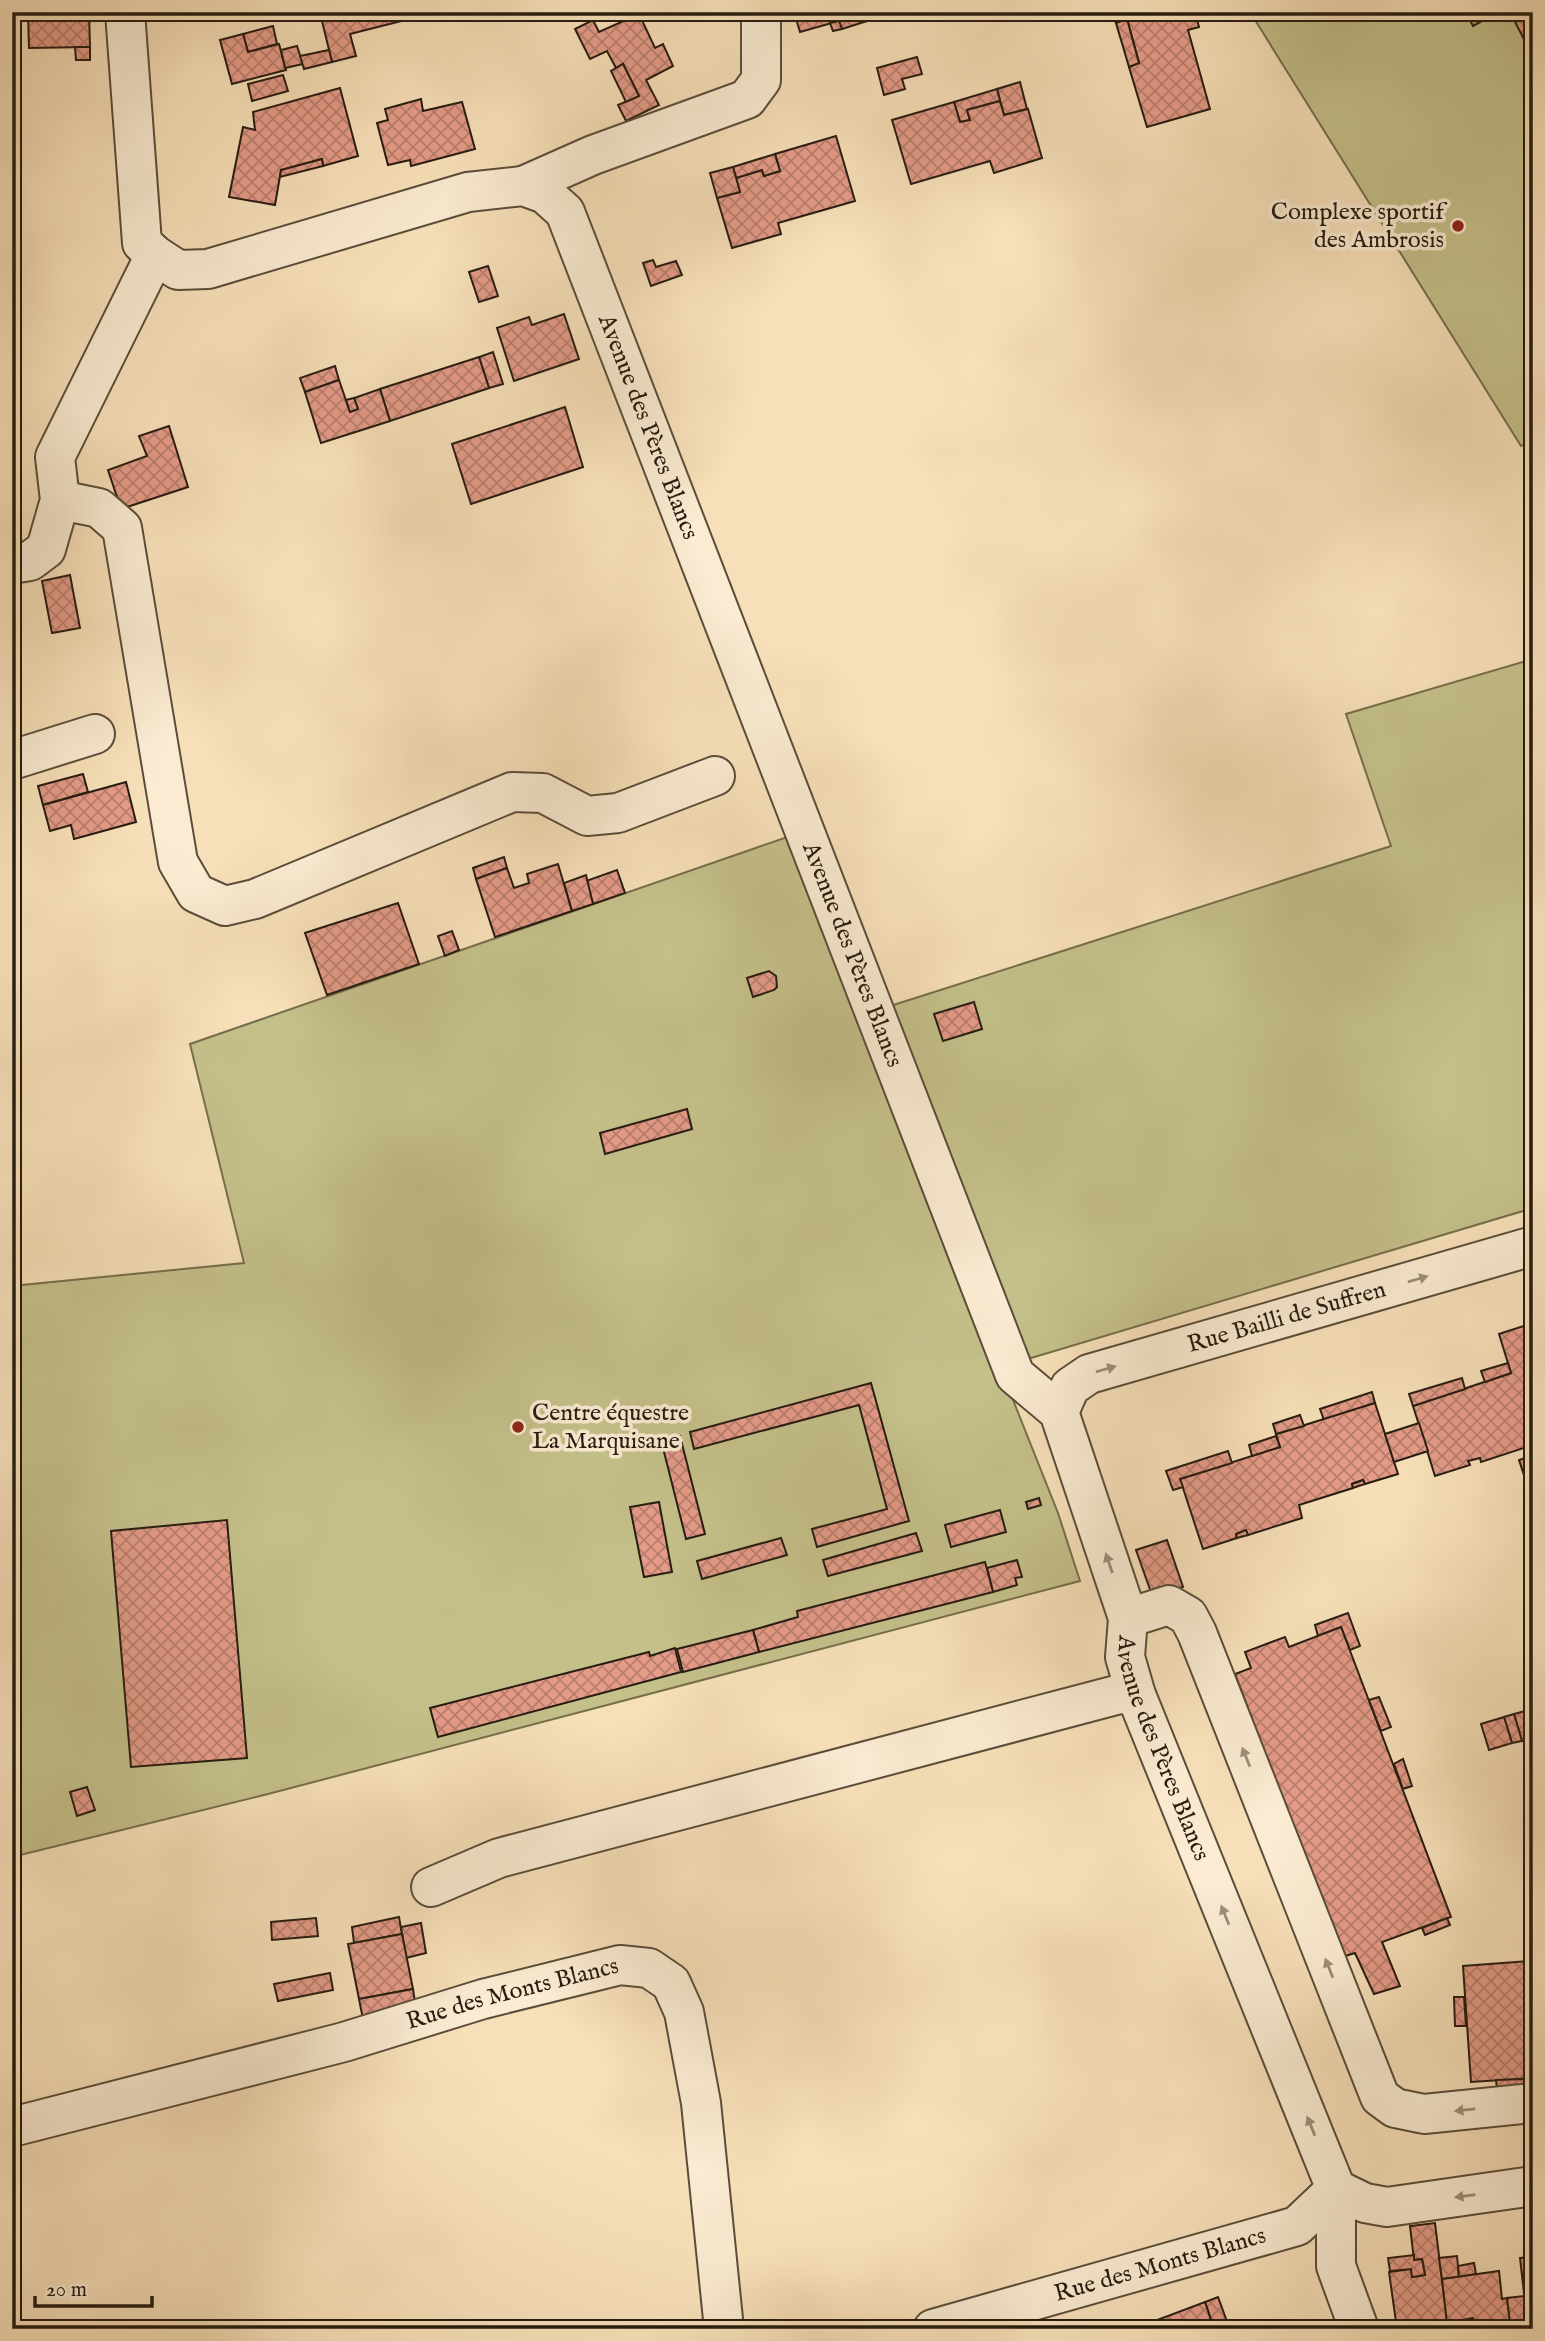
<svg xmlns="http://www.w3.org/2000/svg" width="1545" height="2341" font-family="'IM FELL English',serif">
  <defs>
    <pattern id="building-cross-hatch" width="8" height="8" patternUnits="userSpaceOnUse" patternTransform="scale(1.75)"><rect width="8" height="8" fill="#e59b88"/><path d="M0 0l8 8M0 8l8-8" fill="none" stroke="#b97e6e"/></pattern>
  </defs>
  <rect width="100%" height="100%" fill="#f7e0b9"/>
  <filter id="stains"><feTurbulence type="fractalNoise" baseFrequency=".00286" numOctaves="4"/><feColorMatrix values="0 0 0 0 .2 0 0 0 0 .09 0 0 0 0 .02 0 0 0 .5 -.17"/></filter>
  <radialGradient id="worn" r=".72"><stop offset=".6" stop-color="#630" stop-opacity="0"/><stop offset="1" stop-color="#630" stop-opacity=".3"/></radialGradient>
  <!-- green -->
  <g fill="#c4c08a" stroke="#756e4d" stroke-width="2">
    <path d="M1250,12H1533V440L1521,446Z"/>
    <path d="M1533,659V1208L1021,1361L881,1009L1391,846L1346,714Z"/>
    <path d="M796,834L990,1342L1058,1513L1080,1581L268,1794L12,1857V1286L244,1263L190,1044Z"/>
  </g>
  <!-- building -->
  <g fill="url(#building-cross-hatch)" stroke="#261c10" stroke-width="2">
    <path d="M28,12H89L90,47L29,48Z"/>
    <path d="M343,12H437L350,34L356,56L332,62L322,21L344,15Z"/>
    <path d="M475,12H500L501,15L477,21Z"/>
    <path d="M794,12H864L867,21L842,29L839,21L800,32Z"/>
    <path d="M864,12H870L872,20L867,21Z"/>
    <path d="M1112,12H1141L1142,15L1116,23Z"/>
    <path d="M1141,12H1195L1199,27L1188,30L1210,109L1147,127L1129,67L1139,63L1127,19L1142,15Z"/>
    <path d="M1466,12H1498L1473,26Z"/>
    <path d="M1510,12H1533V57Z"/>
    <path d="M639,14L655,48L663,44L673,66L646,80L659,105L626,121L618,105L639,96L623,64L616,68L607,51L590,59L575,29L593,20L599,32Z"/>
    <path d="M1127,19L1139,63L1129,67L1116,23Z"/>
    <path d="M839,21L842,29L833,31L830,23Z"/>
    <path d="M273,26L277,44L248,52L243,34Z"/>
    <path d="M243,34L248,52L279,44L286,70L232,84L220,40Z"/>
    <path d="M297,46L303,64L285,68L281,50Z"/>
    <path d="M75,47H90V60H76Z"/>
    <path d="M329,50L332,62L304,69L300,56Z"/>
    <path d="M917,57L922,74L902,79L905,89L884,95L877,68Z"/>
    <path d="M623,64L639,96L626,102L611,71Z"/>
    <path d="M283,75L288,91L252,101L248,84Z"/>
    <path d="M1020,82L1027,109L1004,115L997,89Z"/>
    <path d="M340,88L358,156L323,166L322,159L281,170L275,205L229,197L243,127L255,130L253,112Z"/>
    <path d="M997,89L1000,101L967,110L970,120L960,122L954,102Z"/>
    <path d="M421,99L423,111L462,102L475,149L411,166L410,160L388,165L377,123L388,120L385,109Z"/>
    <path d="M1000,101L1004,115L1028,109L1042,158L994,173L990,161L911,184L892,120L954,102L960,122L970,120L967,110Z"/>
    <path d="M836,136L855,201L778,223L781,234L732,248L717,198L740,192L736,178L762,170L764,176L780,171L775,154Z"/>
    <path d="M775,154L780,171L764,176L762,170L736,178L733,167Z"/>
    <path d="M322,159L323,166L280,177L281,170Z"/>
    <path d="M733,167L740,192L717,198L710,173Z"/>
    <path d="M653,260L656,267L676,261L682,275L651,286L643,263Z"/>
    <path d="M488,266L498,296L479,302L469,272Z"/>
    <path d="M564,314L579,359L514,381L497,328L529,317L532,325Z"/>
    <path d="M493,352L503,384L489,388L479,357Z"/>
    <path d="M479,357L489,388L390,421L380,389Z"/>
    <path d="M335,366L339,380L305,392L300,378Z"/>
    <path d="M339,380L350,412L358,409L354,398L380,389L390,421L321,443L305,392Z"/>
    <path d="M354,398L358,409L350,412L346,400Z"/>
    <path d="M565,407L583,467L471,504L452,444Z"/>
    <path d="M169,426L188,487L121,509L108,470L147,456L139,436Z"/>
    <path d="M70,575L80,628L52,633L42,581Z"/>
    <path d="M83,774L88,792L43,805L38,786Z"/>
    <path d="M126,782L136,822L74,839L71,825L50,831L43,805Z"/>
    <path d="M504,857L507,868L476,879L473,868Z"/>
    <path d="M558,864L572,911L495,937L476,879L507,868L514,888L529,883L527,874Z"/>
    <path d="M617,870L625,893L593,904L586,881Z"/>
    <path d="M586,875L593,904L572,911L564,883Z"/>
    <path d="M398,903L419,964L327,995L305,933Z"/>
    <path d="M452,931L459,950L445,956L438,936Z"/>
    <path d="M769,971L776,976L777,987L774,990L753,997L747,978Z"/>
    <path d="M974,1002L982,1029L943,1041L934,1014Z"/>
    <path d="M687,1109L692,1129L605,1154L600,1133Z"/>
    <path d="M1533,1323V1417L1526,1419L1533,1445L1481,1462L1480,1458L1468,1461L1470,1465L1435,1476L1413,1406L1511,1373L1499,1334Z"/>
    <path d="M1508,1363L1511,1373L1485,1382L1481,1371Z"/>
    <path d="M1462,1378L1465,1389L1413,1406L1409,1394Z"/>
    <path d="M871,1383L909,1521L817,1547L812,1529L887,1509L859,1405L694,1449L690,1432Z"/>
    <path d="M1372,1392L1375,1403L1324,1420L1320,1409Z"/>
    <path d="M1375,1403L1398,1474L1365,1484L1363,1480L1352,1484L1353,1488L1299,1505L1302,1518L1248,1535L1246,1530L1236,1534L1237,1538L1203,1549L1180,1479L1280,1447L1276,1434Z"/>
    <path d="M1300,1415L1304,1426L1276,1434L1273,1424Z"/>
    <path d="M1419,1423L1428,1451L1394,1462L1385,1434Z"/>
    <path d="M680,1436L705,1534L686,1539L661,1440Z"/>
    <path d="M1276,1436L1280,1447L1252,1456L1249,1445Z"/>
    <path d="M1228,1451L1232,1463L1180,1479L1183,1487L1173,1490L1166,1471Z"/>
    <path d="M1533,1455V1502L1519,1460Z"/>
    <path d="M1363,1480L1365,1484L1353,1488L1352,1484Z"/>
    <path d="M1039,1498L1041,1505L1028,1509L1026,1502Z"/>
    <path d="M659,1502L672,1572L644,1577L630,1507Z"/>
    <path d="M1000,1510L1006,1532L951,1547L945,1525Z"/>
    <path d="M227,1520L247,1758L131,1767L111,1531Z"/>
    <path d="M1246,1530L1248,1535L1237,1538L1236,1534Z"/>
    <path d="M916,1533L922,1551L828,1576L823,1560Z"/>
    <path d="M781,1538L787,1555L702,1579L697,1561Z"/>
    <path d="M1167,1540L1183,1587L1153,1598L1136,1550Z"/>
    <path d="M1017,1560L1022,1577L1015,1578L1017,1585L993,1592L987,1568Z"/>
    <path d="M985,1562L993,1592L759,1652L753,1630L798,1617L797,1611Z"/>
    <path d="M1348,1613L1360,1646L1350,1650L1341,1627L1318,1636L1315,1625Z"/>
    <path d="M1341,1627L1451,1917L1382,1942L1400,1986L1374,1994L1355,1953L1342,1957L1235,1674L1251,1668L1245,1652L1285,1637L1289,1647Z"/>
    <path d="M753,1630L759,1652L683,1672L677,1649Z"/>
    <path d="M675,1648L681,1672L438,1737L430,1708L649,1652L650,1656Z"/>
    <path d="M1379,1697L1391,1727L1381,1731L1369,1700Z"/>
    <path d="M1532,1709L1533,1737L1522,1741L1514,1714Z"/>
    <path d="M1514,1714L1522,1741L1512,1743L1504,1717Z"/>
    <path d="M1504,1717L1512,1743L1489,1750L1481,1724Z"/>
    <path d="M1403,1759L1412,1786L1403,1789L1394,1764Z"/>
    <path d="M87,1787L95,1810L77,1816L70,1792Z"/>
    <path d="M399,1917L402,1934L354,1943L352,1927Z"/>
    <path d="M316,1918L318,1936L272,1940L271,1922Z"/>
    <path d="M1447,1918L1450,1925L1425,1935L1422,1928Z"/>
    <path d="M421,1923L426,1953L406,1958L401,1927Z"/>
    <path d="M402,1934L413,1989L359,1999L348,1944Z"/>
    <path d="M1530,1953H1533V2078L1471,2082L1463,1966L1530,1961Z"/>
    <path d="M330,1973L333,1990L278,2001L274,1984Z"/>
    <path d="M413,1989L416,2009L363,2019L359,1999Z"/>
    <path d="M1454,1997H1464L1466,2026H1455Z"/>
    <path d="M1527,2079L1528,2086L1497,2089L1496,2080Z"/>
    <path d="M1435,2223L1448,2329H1397L1389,2272L1411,2269L1412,2277L1425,2275L1422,2259L1414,2260L1410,2226Z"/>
    <path d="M1414,2255V2260L1422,2259L1425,2275L1412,2277L1411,2269L1390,2271L1388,2258Z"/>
    <path d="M1457,2256L1459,2277L1442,2279L1439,2258Z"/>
    <path d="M1533,2257V2329H1528L1520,2258Z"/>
    <path d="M1474,2263L1476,2274L1459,2277L1458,2266Z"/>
    <path d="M1499,2271L1502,2299L1507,2298L1510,2322L1474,2326L1473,2318L1447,2323L1442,2279Z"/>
    <path d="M1524,2296L1526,2321L1510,2322L1507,2298Z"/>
    <path d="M1218,2297L1229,2327L1225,2329H1214L1205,2302Z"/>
    <path d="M1205,2302L1214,2329H1151L1149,2323Z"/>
  </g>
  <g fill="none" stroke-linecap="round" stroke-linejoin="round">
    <!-- minor casing -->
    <g stroke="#5a4d3a" stroke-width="42">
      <g id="minor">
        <path id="s1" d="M125,12L142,243L155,255L178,270L208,269L468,192L523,186L545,194L565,212L1015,1375L1059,1412L1128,1618L1125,1657L1136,1695L1336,2189V2266L1359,2329"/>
        <path d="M523,186L593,155L747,99L761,80V12"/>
        <path d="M60,500L99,508L122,528L178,862L196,893L225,906L255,899L512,792L543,793L587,816L618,813L715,776"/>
        <path d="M12,564L30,561L46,549L60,500L55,457L155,255"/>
        <path d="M12,760L95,734"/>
        <path id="s2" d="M1059,1412L1070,1387L1089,1374L1533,1246"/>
        <path d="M1128,1618L1169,1605L1188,1616L1197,1633L1380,2097L1395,2108L1424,2114L1533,2103"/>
        <path d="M431,1887L499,1858L1120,1694L1136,1695"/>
        <path id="s3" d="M12,2127L344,2042L483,1999L620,1965L649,1968L671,1983L684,2012L701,2103L724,2329"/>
        <path d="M1336,2189L1365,2203L1387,2207L1533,2186"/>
        <path id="s4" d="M933,2329L1297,2226L1336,2189"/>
      </g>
    </g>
    <!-- minor -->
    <use href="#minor" stroke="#faebd2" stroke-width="38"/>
  </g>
  <!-- one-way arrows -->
  <defs><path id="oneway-solid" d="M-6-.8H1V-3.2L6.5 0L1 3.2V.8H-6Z" transform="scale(1.75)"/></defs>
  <g fill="#9b8e7b">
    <use href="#oneway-solid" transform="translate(1418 1279) rotate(-16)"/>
    <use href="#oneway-solid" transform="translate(1106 1369) rotate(-16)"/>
    <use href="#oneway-solid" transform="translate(1109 1563) rotate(-109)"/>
    <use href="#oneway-solid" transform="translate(1246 1757) rotate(-112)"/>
    <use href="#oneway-solid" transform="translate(1225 1915) rotate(-112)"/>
    <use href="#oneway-solid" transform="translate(1329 1968) rotate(-112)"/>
    <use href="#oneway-solid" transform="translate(1465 2110) rotate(174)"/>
    <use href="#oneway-solid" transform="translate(1311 2126) rotate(-112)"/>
    <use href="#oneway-solid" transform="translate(1465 2196) rotate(172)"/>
  </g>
  <!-- markers -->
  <g fill="#8f2418" stroke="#faebd2" stroke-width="2.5">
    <circle cx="1458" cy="226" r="7"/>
    <circle cx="518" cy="1427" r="7"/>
  </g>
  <g text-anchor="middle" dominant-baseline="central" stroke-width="7" stroke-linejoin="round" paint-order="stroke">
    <!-- poi labels -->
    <g font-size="24" fill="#261c10" stroke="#faebd2" text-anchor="end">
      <text x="1444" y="212">Complexe sportif<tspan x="1444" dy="28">des Ambrosis</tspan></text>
      <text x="532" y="1413" text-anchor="start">Centre équestre<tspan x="532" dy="28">La Marquisane</tspan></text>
    </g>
    <!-- street labels -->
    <g font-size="24" fill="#261c10" stroke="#faebd2">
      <text stroke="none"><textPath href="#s1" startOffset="914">Avenue des Pères Blancs</textPath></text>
      <text stroke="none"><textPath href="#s1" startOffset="1480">Avenue des Pères Blancs</textPath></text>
      <text stroke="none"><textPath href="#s2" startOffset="256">Rue Bailli de Suffren</textPath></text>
      <text stroke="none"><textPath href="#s1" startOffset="2342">Avenue des Pères Blancs</textPath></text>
      <text stroke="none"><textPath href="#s3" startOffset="518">Rue des Monts Blancs</textPath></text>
      <text stroke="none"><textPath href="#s4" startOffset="236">Rue des Monts Blancs</textPath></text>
    </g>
  </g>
  <!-- margin -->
  <rect width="1545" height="2341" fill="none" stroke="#f7e0b9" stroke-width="42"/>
  <rect x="14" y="14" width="1517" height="2313" fill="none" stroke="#261c10" stroke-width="3.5"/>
  <rect x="21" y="21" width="1503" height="2299" fill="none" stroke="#261c10" stroke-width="2"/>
  <!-- scale -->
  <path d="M35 2296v10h117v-10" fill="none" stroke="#261c10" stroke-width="3.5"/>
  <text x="46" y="2296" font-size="21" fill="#261c10" stroke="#faebd2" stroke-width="5" paint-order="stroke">20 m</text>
  <rect width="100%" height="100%" filter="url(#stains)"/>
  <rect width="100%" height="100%" fill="url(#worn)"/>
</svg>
